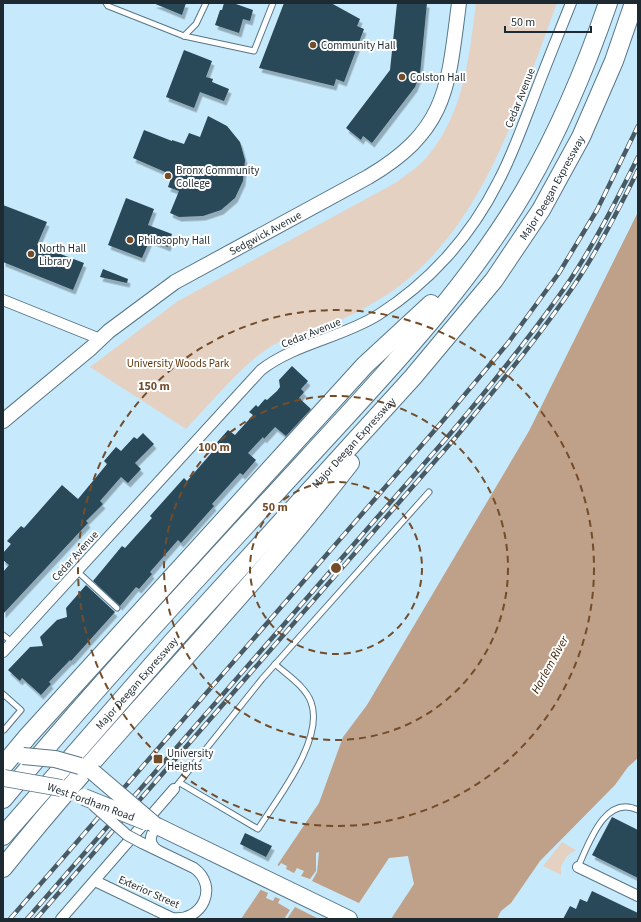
<svg xmlns="http://www.w3.org/2000/svg" width="641" height="922" font-family="'Source Sans 3',sans-serif">
  <defs>
    <filter id="shadow"><feDropShadow dx="2.5" dy="4.5" stdDeviation="0" flood-color="#0004"/></filter>
  </defs>
  <rect width="100%" height="100%" fill="#c7e9fc"/>
  <!-- green -->
  <g fill="#e5d1c2">
    <path d="M476,3H557C519,104 483,231 388,294C372,304 353,315 335,322C317,329 298,333 281,341C249,355 211,403 186,429L90,367L178,301L397,182C406,174 419,167 427,157C464,113 469,58 476,3Z"/>
    <path d="M562,842L576,850L567,856L561,866V875L543,866Z"/>
  </g>
  <!-- water -->
  <path fill="#bfa088" d="M638,212V758L628,767L615,785L540,861L511,903L501,911L497,919H241L319,803L343,737L367,705L529,431Z"/>
  <!-- pier -->
  <path fill="#c7e9fc" d="M319,852L317,872L312,881L359,903L389,858L408,856L414,884L391,919H319L295,907L287,919H284L290,910L278,903L280,899L275,897L273,901L266,898L268,893L259,889L276,864L279,866L281,863L287,866L286,869L294,873L297,868L304,871L301,876L310,879L316,871V853Z"/>
  <!-- building -->
  <g fill="#2a4858" filter="url(#shadow)">
    <path d="M153,3H186L182,15Z"/>
    <path d="M224,3H233L253,10L250,21L243,19L239,33L215,25L220,10H222Z"/>
    <path d="M284,3H331L360,19L357,26L364,29L344,82L336,79L334,86L259,68Z"/>
    <path d="M397,3H427L420,74L415,87L372,143L363,136L361,140L346,128L390,70Z"/>
    <path d="M184,50L212,61L206,77L213,79L212,82L229,89L224,101L200,92L194,108L166,97Z"/>
    <path d="M208,116L227,126L240,142L245,160L243,181L235,198L221,210L203,216L179,217L170,213L179,191L168,187L172,175L133,158L144,130L172,141V140L184,144L189,133L200,137Z"/>
    <path d="M126,198L154,209L148,225L172,234L168,247L150,240L142,258L108,245Z"/>
    <path d="M3,205L47,222L37,245L84,263L73,290L3,262Z"/>
    <path d="M103,269L128,279L127,283L100,277Z"/>
    <path d="M292,366L308,381L301,389L304,392L299,398L311,409L286,436L275,427L264,439L263,437L248,453L256,460L243,475L240,473L212,504L214,506L181,543L178,540L150,572L152,574L139,589L136,587L120,606L93,581L122,546L125,548L152,518L150,516L184,478L187,481L214,450L212,448L228,430L235,435L253,415L249,412L256,405L258,407L265,399L267,400L277,391L280,387L279,380Z"/>
    <path d="M143,433L154,444L135,463L141,469L128,483L121,477L100,501L103,504L86,521L88,523L3,614V572L9,565L3,560V553L11,544L7,541L21,526L24,528L62,485L78,499L107,464L104,461L116,447L121,451L134,437L137,439Z"/>
    <path d="M86,585L115,612L71,661L70,660L49,682L51,684L41,695L22,678L20,681L8,670L30,647L43,646L40,637L57,620L67,617L66,608Z"/>
    <path d="M612,817L638,830V878L592,855Z"/>
    <path d="M245,833L272,846L266,857L240,844Z"/>
    <path d="M592,891L638,913V919H563L570,906L576,909L580,899L587,902Z"/>
  </g>
  <g fill="none" stroke-linecap="round" stroke-linejoin="round">
    <!-- service casing -->
    <g stroke="#577688" stroke-width="7">
      <g id="service">
        <path d="M106,3L108,6L184,36L254,51L273,3"/>
        <path d="M184,36L196,24L206,3"/>
        <path d="M77,571L117,608"/>
        <path d="M3,635L12,642"/>
        <path d="M3,694L21,710L4,730"/>
        <path d="M180,783L258,829C277,799 325,739 311,702C305,686 287,675 275,664"/>
        <path d="M174,789L262,679L429,492"/>
        <path d="M578,867C589,843 605,794 638,810"/>
      </g>
    </g>
    <!-- minor casing -->
    <g stroke="#577688" stroke-width="12">
      <g id="minor">
        <path d="M3,300L100,339"/>
        <path d="M3,652L261,370C294,344 341,338 378,315C429,283 471,236 498,182C511,158 520,132 530,107C543,72 557,38 571,3"/>
        <path d="M156,825C151,835 147,842 157,850"/>
        <path d="M578,867L638,896"/>
        <path d="M95,881L172,918C203,922 219,886 194,868L142,843"/>
        <path d="M61,919L174,789"/>
      </g>
    </g>
    <!-- secondary casing -->
    <g stroke="#577688" stroke-width="16">
      <g id="secondary">
        <path id="s1" d="M3,421L91,348L109,331L175,282L368,177C448,130 448,87 459,3"/>
      </g>
    </g>
    <!-- primary casing -->
    <g stroke="#577688" stroke-width="18">
      <path id="primary" d="M155,825L349,919"/>
    </g>
    <!-- motorway casing -->
    <g stroke="#577688" stroke-width="20">
      <g id="motorway">
        <path d="M3,766L28,736L365,365L431,304"/>
        <path d="M3,799C100,682 204,571 307,459C385,374 468,288 526,188C560,129 586,67 608,3"/>
        <path id="s2" d="M3,836L175,639L413,377L494,280L541,210L581,137L614,61L634,3"/>
        <path d="M3,868C114,729 241,604 350,463"/>
      </g>
    </g>
    <!-- service -->
    <use href="#service" stroke="#fff" stroke-width="5"/>
    <!-- minor -->
    <use href="#minor" stroke="#fff" stroke-width="10"/>
    <!-- secondary -->
    <use href="#secondary" stroke="#fff" stroke-width="14"/>
    <!-- primary -->
    <use href="#primary" stroke="#fff" stroke-width="16"/>
    <!-- motorway -->
    <use href="#motorway" stroke="#fff" stroke-width="18"/>
    <!-- rail casing -->
    <g stroke="#485a64" stroke-width="4.5">
      <g id="rail">
        <path d="M10,919L441,423L508,343L559,273L597,210L638,126"/>
        <path d="M27,919L450,434C492,384 533,334 570,280C596,241 617,199 638,157"/>
        <path d="M36,919L456,437C497,387 538,338 575,284C599,248 619,209 638,170"/>
      </g>
    </g>
    <!-- rail -->
    <use href="#rail" stroke="#fff" stroke-width="3" stroke-dasharray="9" stroke-linecap="butt"/>
    <!-- minor-bridge casing -->
    <g stroke="#577688" stroke-width="12" stroke-linecap="butt">
      <path id="minor-bridge" d="M93,805L127,835L142,843"/>
    </g>
    <!-- primary-bridge casing -->
    <g stroke="#577688" stroke-width="18" stroke-linecap="butt">
      <g id="primary-bridge">
        <path d="M23,756L55,759L80,766"/>
        <path d="M93,772L155,825"/>
        <path d="M4,778L61,788"/>
        <path d="M84,797L146,822"/>
      </g>
    </g>
    <!-- minor-bridge -->
    <use href="#minor-bridge" stroke="#fff" stroke-width="10"/>
    <!-- primary-bridge -->
    <use href="#primary-bridge" stroke="#fff" stroke-width="16"/>
  </g>
  <!-- distance rings -->
  <g fill="none" stroke="#734c2a" stroke-width="2" stroke-dasharray="7 5">
    <circle cx="336" cy="568" r="86"/>
    <circle cx="336" cy="568" r="172"/>
    <circle cx="336" cy="568" r="258"/>
  </g>
  <!-- markers -->
  <g fill="#734c2a" stroke="#fff" stroke-width="1.5">
    <circle cx="313" cy="45" r="4"/>
    <circle cx="402" cy="77" r="4"/>
    <circle cx="168" cy="176" r="4"/>
    <circle cx="130" cy="240" r="4"/>
    <circle cx="31" cy="254" r="4"/>
    <rect x="153" y="754" width="10" height="10" rx="2"/>
  </g>
  <g text-anchor="middle" dominant-baseline="central" stroke-width="4" stroke-linejoin="round" paint-order="stroke">
    <!-- poi labels -->
    <g font-size="11" fill="#1d2a31" stroke="#fff" text-anchor="start">
      <text x="321" y="45">Community Hall</text>
      <text x="410" y="77">Colston Hall</text>
      <text x="176" y="170">Bronx Community<tspan x="176" dy="13">College</tspan></text>
      <text x="138" y="240">Philosophy Hall</text>
      <text x="39" y="248">North Hall<tspan x="39" dy="13">Library</tspan></text>
      <text x="167" y="753">University<tspan x="167" dy="13">Heights</tspan></text>
    </g>
    <!-- street labels -->
    <g font-size="11" fill="#1d2a31" stroke="#fff">
      <text transform="translate(520 98) rotate(-68)">Cedar Avenue</text>
      <text stroke="none"><textPath href="#s2" startOffset="851">Major Deegan Expressway</textPath></text>
      <text stroke="none"><textPath href="#s1" startOffset="324">Sedgwick Avenue</textPath></text>
      <text transform="translate(311 333) rotate(-22)">Cedar Avenue</text>
      <text stroke="none"><textPath href="#s2" startOffset="527">Major Deegan Expressway</textPath></text>
      <text transform="translate(75 556) rotate(-48)">Cedar Avenue</text>
      <text stroke="none"><textPath href="#s2" startOffset="203">Major Deegan Expressway</textPath></text>
      <text transform="translate(91 802) rotate(20)">West Fordham Road</text>
      <text transform="translate(149 892) rotate(24)">Exterior Street</text>
    </g>
    <!-- park labels -->
    <g font-size="11" fill="#61370e" stroke="#fff">
      <text x="178" y="363">University Woods Park</text>
    </g>
    <!-- water labels -->
    <g font-size="12" font-style="italic" fill="#3f2002" stroke="#fff">
      <text transform="translate(550 665) rotate(-61)">Harlem River</text>
    </g>
  </g>
  <circle cx="336" cy="568" r="6" fill="#734c2a" stroke="#fff" stroke-width="2"/>
  <g font-size="12" text-anchor="middle" font-weight="bold" fill="#734c2a" stroke="#fff" stroke-width="4" stroke-linejoin="round" paint-order="stroke">
    <text x="154" y="390">150 m</text>
    <text x="214" y="451">100 m</text>
    <text x="275" y="511">50 m</text>
  </g>
  <!-- border -->
  <rect width="641" height="922" fill="none" stroke="#1d2a31" stroke-width="8"/>
  <!-- scale -->
  <path d="M505 26v6h86v-6" fill="none" stroke="#1d2a31" stroke-width="2"/>
  <text x="511" y="26" font-size="12" fill="#1d2a31" stroke="#ffffff" stroke-width="3" paint-order="stroke">50 m</text>
</svg>
